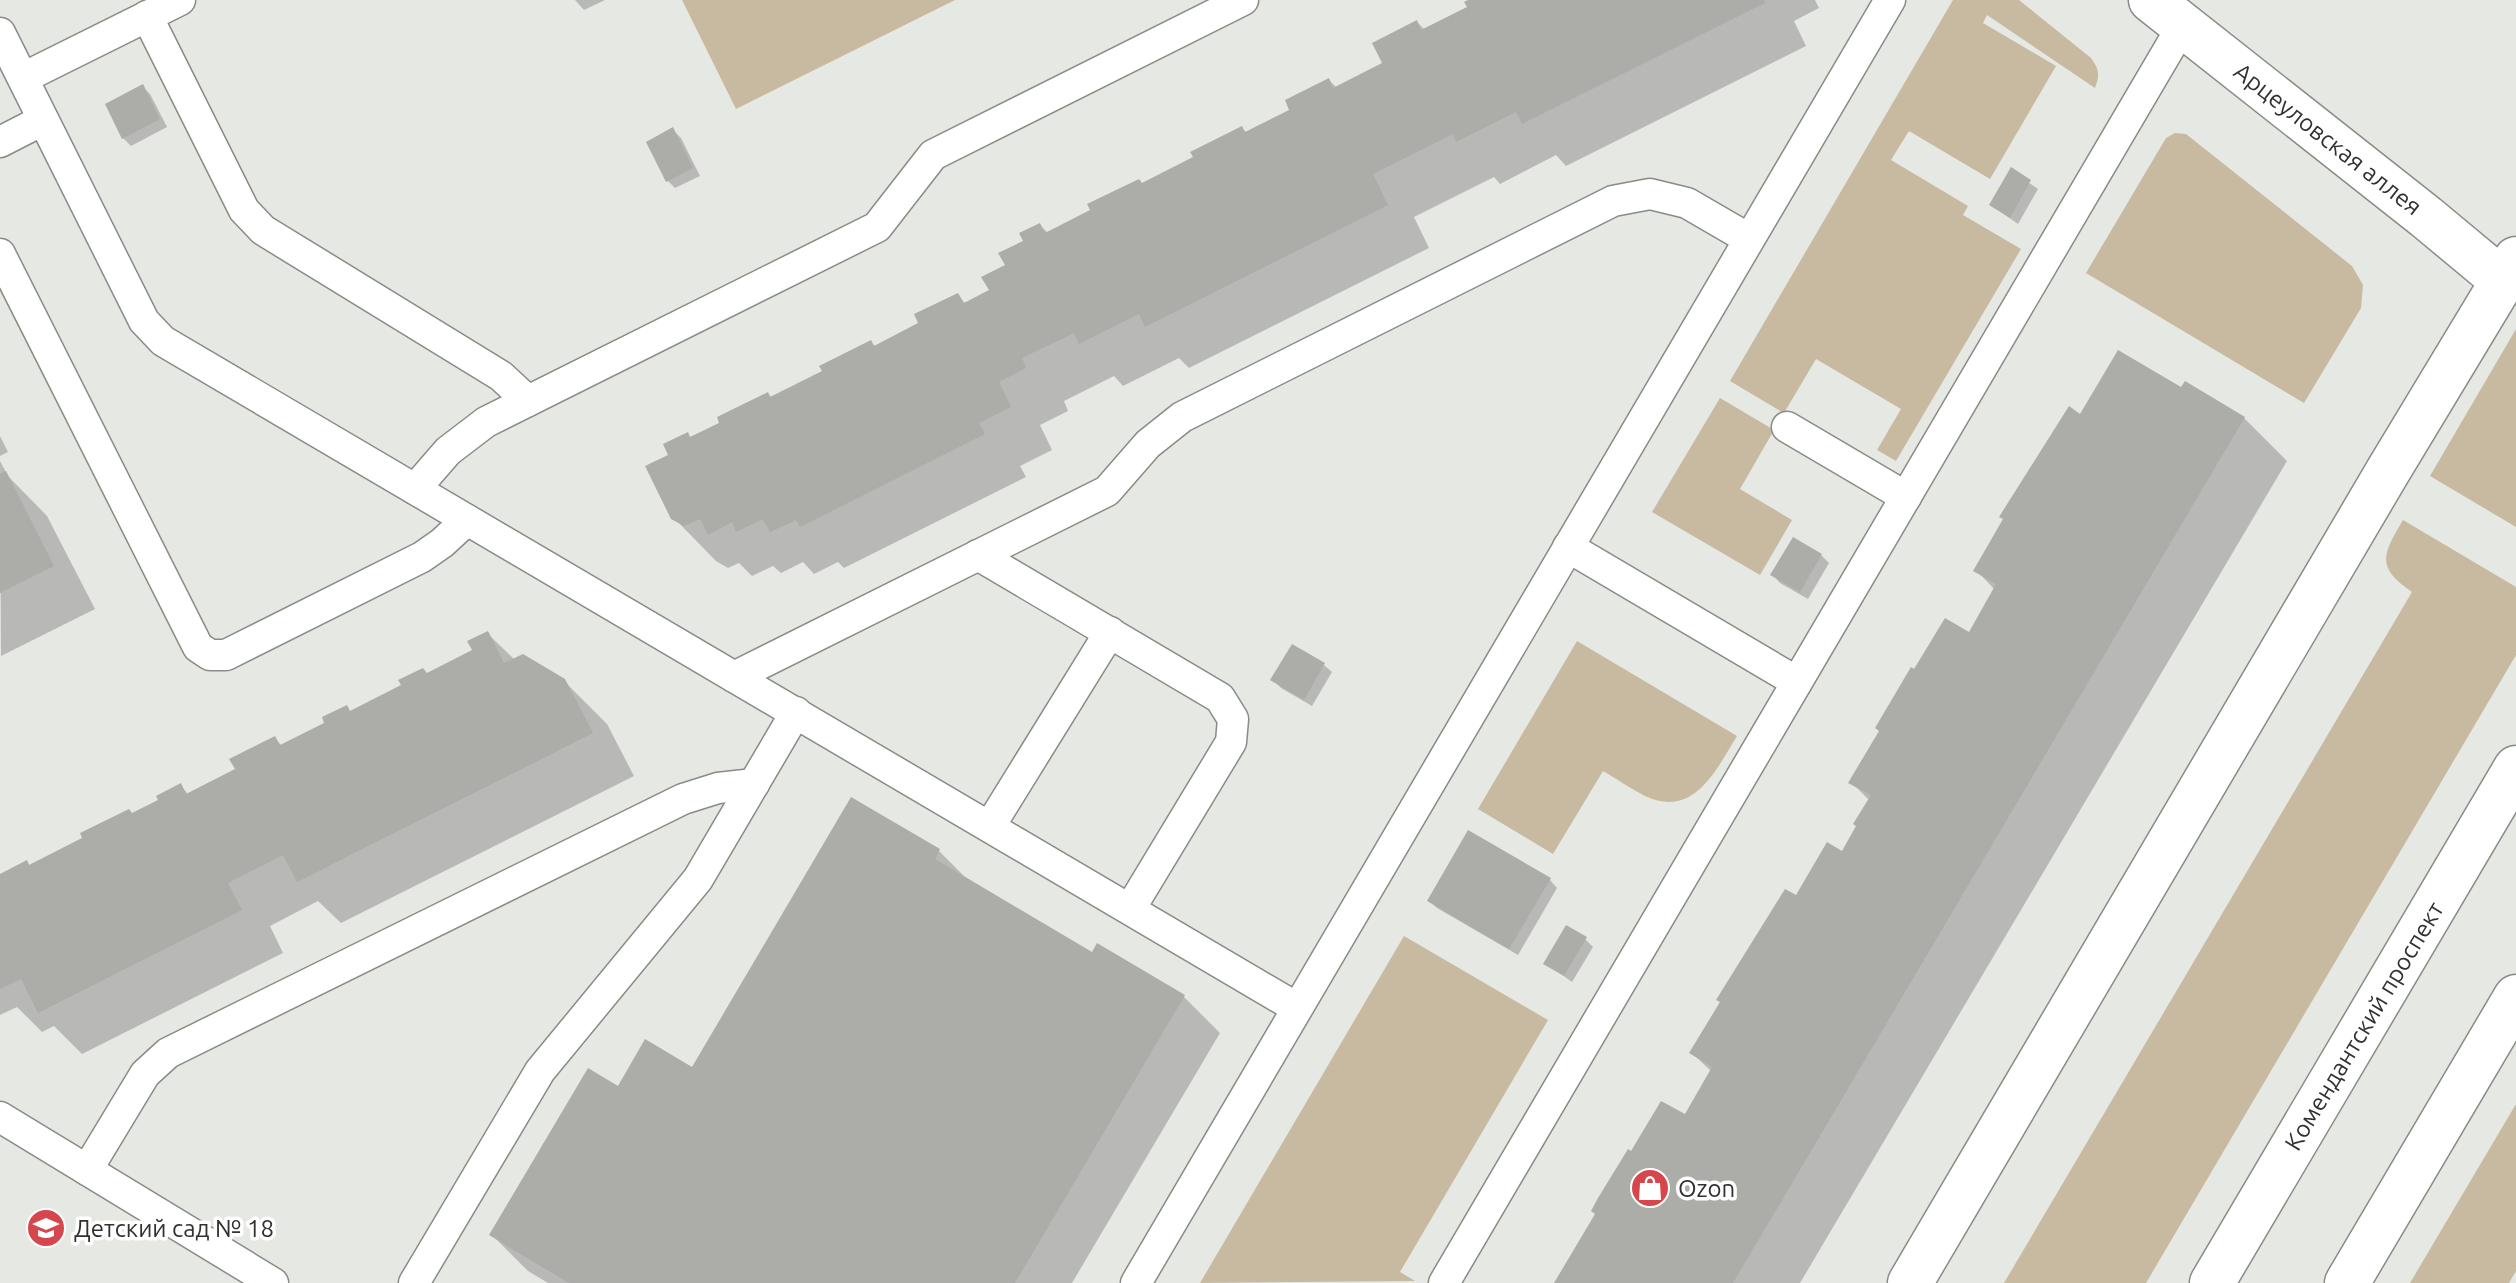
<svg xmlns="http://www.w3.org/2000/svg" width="2516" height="1283" font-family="Ubuntu,sans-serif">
  <rect width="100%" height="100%" fill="#e6e8e4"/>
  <!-- green -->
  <g fill="#c7baa0">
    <path d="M682,0H955L736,109Z"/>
    <path d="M1953,0H2019L2091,58C2099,69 2100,75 2095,88L1987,15L1983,23L2056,66L1990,179L1909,131L1891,160L1968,206L1963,215L2021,249L1896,461L1877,450L1901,409L1816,359L1784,413L1730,381Z"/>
    <path d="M2175,133L2186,134L2352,266L2363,285L2361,308L2304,403L2086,273L2166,138Z"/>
    <path d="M2516,329V527L2430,476Z"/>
    <path d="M1720,398L1774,430L1740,489L1792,520L1760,575L1652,512Z"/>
    <path d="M2403,520L2516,587V655L2146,1283H2004L2412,592C2375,567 2383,554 2403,520Z"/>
    <path d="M1577,641L1737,736C1716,770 1694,819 1645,796C1631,789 1617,779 1603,771L1553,854L1478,809Z"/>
    <path d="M1404,936L1548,1020L1400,1272L1415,1281L1200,1283Z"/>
    <path d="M2516,1104V1271L2509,1283H2410Z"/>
  </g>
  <!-- shadow -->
  <g fill="#0003">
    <path d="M575,0H605L584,10Z"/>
    <path d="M1472,0H1815L1819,8L1794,21L1806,46L1566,166L1556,155L1500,184L1494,177L1414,217L1429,248L1189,368L1179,358L1123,386L1114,376L1064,401L1068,411L1040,425L1052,450L1020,466L1026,477L844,568L838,562L814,574L803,562L781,573L773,566L752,576L739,563L728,568L716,561L673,517L671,456L691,439L721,424L768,394L772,398L825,372L871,342L876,347L921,324L957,295L966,304L991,291L1040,225L1048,233L1196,158L1242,128L1247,133L1291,111L1329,80L1337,88L1385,64L1417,22L1425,30L1470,8Z"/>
    <path d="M143,87L150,94L167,127L131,146L123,138Z"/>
    <path d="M673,130L681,138L700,176L675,188L668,181Z"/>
    <path d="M2011,170L2038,189L2018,224L1991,205Z"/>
    <path d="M2181,390L2244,418L2287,461L1800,1283H1556L1632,1154L1685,1117L1712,1072L1692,1053L1797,898L1842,854L1870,801L1851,782L1915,672L1969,634L1995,590L1976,570L2005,520L2081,416Z"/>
    <path d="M0,436L8,452L0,456Z"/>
    <path d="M0,461L8,476L47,516L95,609L1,656Z"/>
    <path d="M1793,539L1821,555L1829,563L1808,599L1780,583L1773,575Z"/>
    <path d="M487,633L515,660L563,680L607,724L634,776L341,923L318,901L270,926L283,953L82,1054L54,1026L42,1032L17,1007L0,1015V876L27,862L30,866L161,801L180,785L189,795L238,770L274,738L282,746L474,651Z"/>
    <path d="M1324,665L1332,672L1312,706L1281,688L1273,680Z"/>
    <path d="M939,851L970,882L1092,955L1098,946L1184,997L1220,1033L1072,1283H548L528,1271L492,1235L619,1089L693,1070Z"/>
    <path d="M1550,880L1557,888L1518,955L1437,908L1429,900Z"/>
    <path d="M1585,939L1593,947L1572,982L1546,963Z"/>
  </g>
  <!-- building -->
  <g fill="#acaca8">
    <path d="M1468,0H1764L1765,3L1522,124L1516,112L1456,142L1453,134L1373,174L1388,205L1145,327L1139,314L1079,344L1074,333L1022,358L1026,368L999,382L1011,407L979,423L985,434L800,527L796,520L770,532L763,519L736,532L732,522L708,535L700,519L684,526L671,519L645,466L668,455L663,444L688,432L690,437L719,423L717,417L768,392L770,397L822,371L819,366L871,340L874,346L918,323L914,314L958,293L964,303L989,290L981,277L1005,265L998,253L1023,241L1019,233L1040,223L1045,233L1090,210L1087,204L1139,179L1142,183L1193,157L1190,152L1242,126L1245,132L1289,110L1285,100L1329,78L1333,88L1382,63L1372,43L1417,20L1421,30L1467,7L1464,2Z"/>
    <path d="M143,84L160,119L122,139L105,104Z"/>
    <path d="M673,127L693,168L666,182L646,142Z"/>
    <path d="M2011,167L2031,180L2010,218L1989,205Z"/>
    <path d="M2118,350L2181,387L2185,381L2245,417L1733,1283H1554L1595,1214L1591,1211L1598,1198L1628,1149L1631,1151L1661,1101L1685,1114L1712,1067L1689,1053L1720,1002L1716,1000L1785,889L1796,895L1827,842L1842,851L1856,826L1853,824L1871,795L1848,783L1879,731L1875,728L1911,667L1914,669L1945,618L1969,632L1996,584L1973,571L2003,519L1999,517L2069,406L2080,414Z"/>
    <path d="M6,471L54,566L0,593V474Z"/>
    <path d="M1793,537L1822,554L1800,592L1770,575Z"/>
    <path d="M488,631L504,663L523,654L565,679L593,733L297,882L283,855L228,883L242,910L38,1013L21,979L0,989V874L27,860L29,865L82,838L80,833L129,809L132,813L158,800L156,796L181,783L186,794L235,769L229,759L275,736L280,745L324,723L322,717L347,705L350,711L401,685L398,680L423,668L427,673L472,650L467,641Z"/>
    <path d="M1292,644L1325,663L1304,700L1270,680Z"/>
    <path d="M851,797L940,849L935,859L1092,952L1097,943L1185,995L1015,1283H569L489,1235L588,1068L618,1086L645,1039L692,1067Z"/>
    <path d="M1468,830L1551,878L1509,949L1427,901Z"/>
    <path d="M1566,925L1587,937L1564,976L1543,964Z"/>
  </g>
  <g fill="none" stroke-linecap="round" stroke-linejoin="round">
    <!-- service casing -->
    <g stroke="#898b87" stroke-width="33">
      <g id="service">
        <path d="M147,16L244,210L263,230L501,376L528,401"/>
        <path d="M0,33L144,321L163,341L1297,1008"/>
        <path d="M23,78L180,0"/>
        <path d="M0,142L43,120"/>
        <path d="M0,254L198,647L210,655H226L422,557L442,543L467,520"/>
        <path d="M1787,427L1906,497"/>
        <path d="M415,489L448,451L486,422L877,227L933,155L1243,0"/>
        <path d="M1568,547L1797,682"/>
        <path d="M978,555L1220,698L1233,719L1231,742L1130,909"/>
        <path d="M734,677L1107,491L1148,444L1182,417L1613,201L1650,194L1687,203L1749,239"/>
        <path d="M990,826L1110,632"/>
        <path d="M0,1117L273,1283"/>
        <path d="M87,1170L145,1074L168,1053L683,799L718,788L754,784"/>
        <path d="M414,1283L540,1071L698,879L796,712"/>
        <path d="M1136,1283L1890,0"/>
        <path d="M1444,1283L2183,25"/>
      </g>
    </g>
    <!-- minor casing -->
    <g stroke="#898b87" stroke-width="47">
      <g id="minor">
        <path d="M2151,0L2426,217L2503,281"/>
        <path d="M1910,1283L2388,471L2516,259"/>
      </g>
    </g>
    <!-- tertiary casing -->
    <g stroke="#898b87" stroke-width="47">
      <g id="tertiary">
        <path d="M2212,1283L2516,768"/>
        <path d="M2347,1283L2516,997"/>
      </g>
    </g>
    <!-- service -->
    <use href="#service" stroke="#fff" stroke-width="30"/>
    <!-- minor -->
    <use href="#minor" stroke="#fff" stroke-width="44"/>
    <!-- tertiary -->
    <use href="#tertiary" stroke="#fff" stroke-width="44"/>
  </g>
  <!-- icons -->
  <defs>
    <g id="shop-disc" transform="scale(2)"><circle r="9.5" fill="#d6464d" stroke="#fff"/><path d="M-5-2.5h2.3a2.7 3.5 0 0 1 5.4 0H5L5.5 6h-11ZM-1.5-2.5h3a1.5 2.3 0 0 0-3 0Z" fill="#fff"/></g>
    <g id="school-disc" transform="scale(2)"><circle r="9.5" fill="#d6464d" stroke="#fff"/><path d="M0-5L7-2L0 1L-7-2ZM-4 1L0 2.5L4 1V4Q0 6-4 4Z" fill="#fff"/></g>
  </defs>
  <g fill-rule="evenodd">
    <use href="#shop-disc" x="1650" y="1188"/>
    <use href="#school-disc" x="46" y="1228"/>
  </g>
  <g text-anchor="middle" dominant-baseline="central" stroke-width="7" stroke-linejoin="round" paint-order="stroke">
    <!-- street labels -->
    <g font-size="24" fill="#313230" stroke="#fff">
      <text transform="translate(2328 139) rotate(38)">Арцеуловская аллея</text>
      <text transform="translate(2364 1026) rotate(-59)">Комендантский проспект</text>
    </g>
    <!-- poi labels -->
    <g font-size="24" fill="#313230" stroke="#fff" text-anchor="start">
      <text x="1678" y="1188">Ozon</text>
      <text x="74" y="1228">Детский сад № 18</text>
    </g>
  </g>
</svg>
